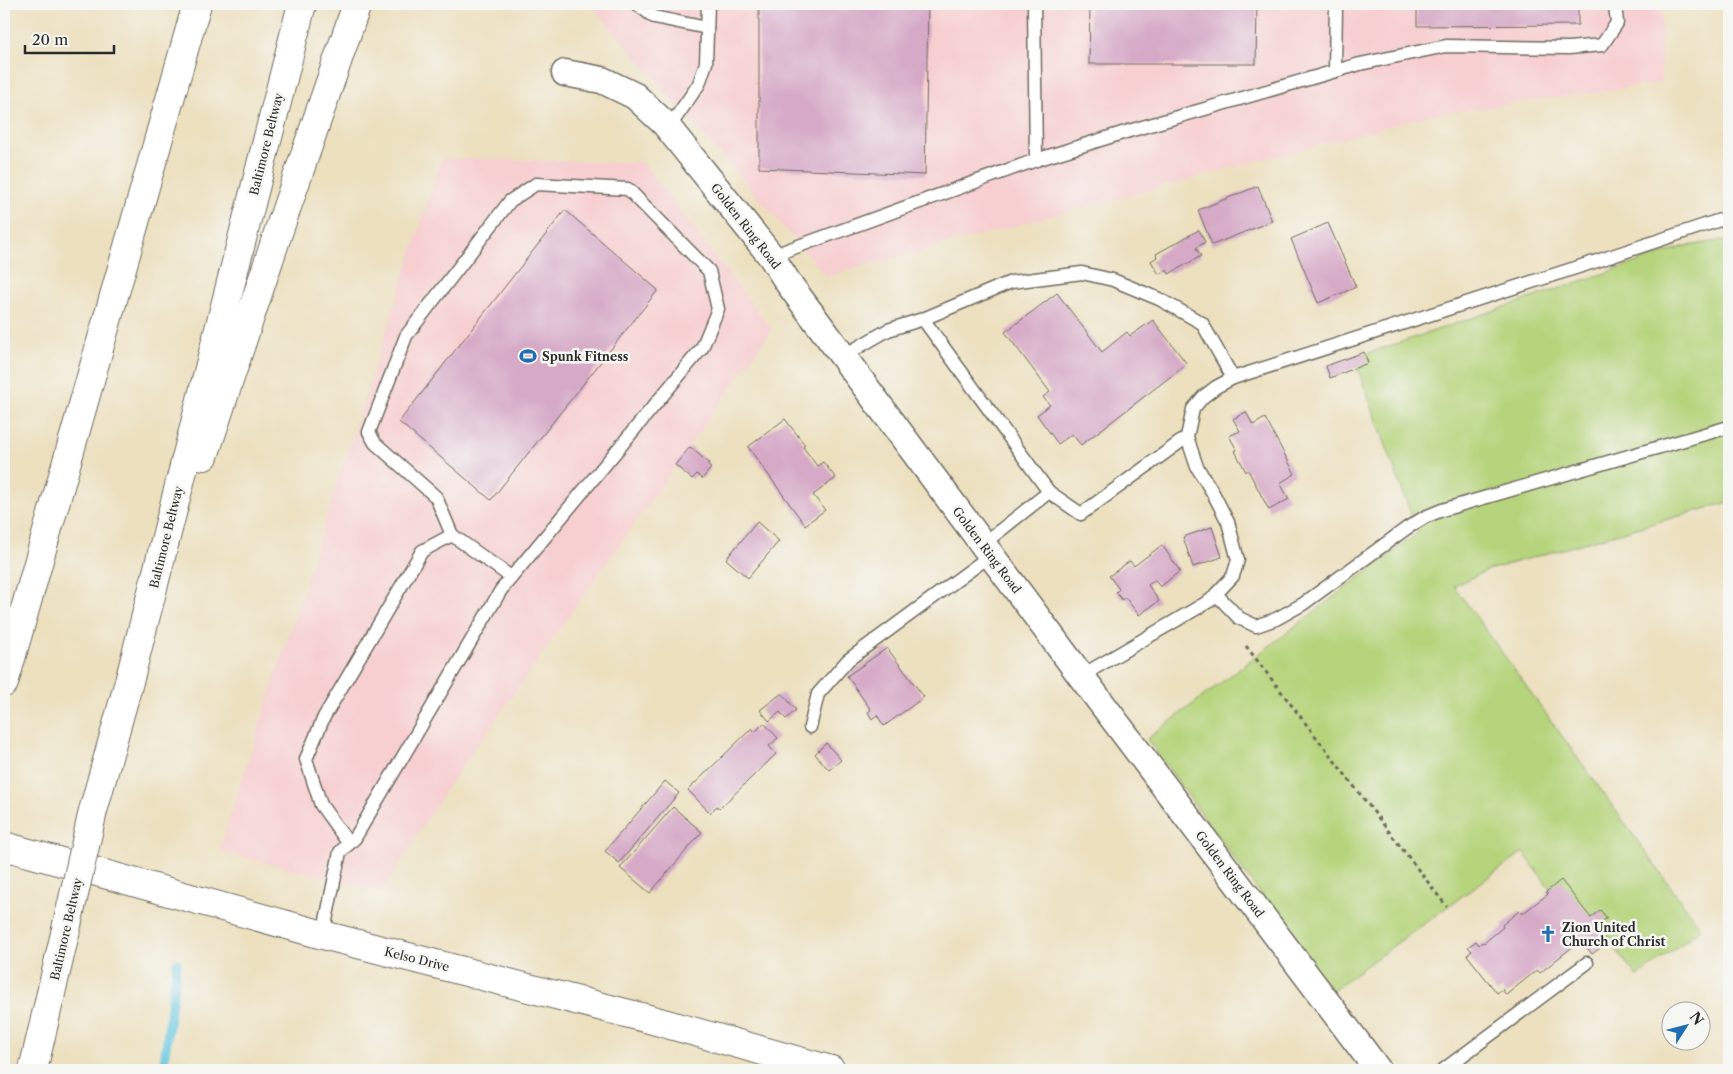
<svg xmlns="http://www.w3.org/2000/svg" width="1733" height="1074" font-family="'Libre Caslon Text',serif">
  <rect width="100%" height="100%" fill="#f6f6f2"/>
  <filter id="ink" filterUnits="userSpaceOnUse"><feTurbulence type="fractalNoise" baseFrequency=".02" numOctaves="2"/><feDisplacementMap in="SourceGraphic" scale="10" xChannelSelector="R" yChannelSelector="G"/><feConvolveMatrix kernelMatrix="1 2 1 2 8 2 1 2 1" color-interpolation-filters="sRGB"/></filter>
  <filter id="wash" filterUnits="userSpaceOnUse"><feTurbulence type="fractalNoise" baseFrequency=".0096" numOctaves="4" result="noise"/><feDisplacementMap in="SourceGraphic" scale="20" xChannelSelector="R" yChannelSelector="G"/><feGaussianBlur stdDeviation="1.12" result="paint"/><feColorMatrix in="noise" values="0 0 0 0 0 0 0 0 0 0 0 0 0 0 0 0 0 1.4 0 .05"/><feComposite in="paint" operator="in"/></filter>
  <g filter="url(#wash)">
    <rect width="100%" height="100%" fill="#ece0bf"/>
    <!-- built -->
    <g fill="#f7cfd1">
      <path d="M590,4H1662L1661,83L1431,115L826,276Z"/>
      <path d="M442,158L643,163L772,330L446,789L382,892L219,851Z"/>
    </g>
    <!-- green -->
    <path fill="#b6d47b" stroke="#708053" d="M1729,239V502L1488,570L1454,586L1701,929L1637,977L1590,915L1577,925L1523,852L1331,991L1147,739L1418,533L1354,358L1682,247Z"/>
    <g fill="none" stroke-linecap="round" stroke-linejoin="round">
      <!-- stream -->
      <path stroke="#63c6e0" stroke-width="9" d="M163,1070L177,963"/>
    </g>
    <g id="blocks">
      <!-- building -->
      <g fill="#d6aac7">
        <path d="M759,4H928L925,175L759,168Z"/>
        <path d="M1090,4H1257L1256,64H1089Z"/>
        <path d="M1417,4H1578V25L1417,26Z"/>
        <path d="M1258,186L1272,221L1212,245L1198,210Z"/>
        <path d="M565,210L658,290L491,500L399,422Z"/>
        <path d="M1328,223L1356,287L1318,303L1291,239Z"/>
        <path d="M1199,230L1205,242L1196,248L1201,256L1169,274L1167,270L1159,274L1151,261L1157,257L1156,254Z"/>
        <path d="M1057,293L1102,352L1127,332L1130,336L1153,320L1187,364L1081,445L1072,434L1058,444L1037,415L1050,405L1043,397L1050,392L1005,332Z"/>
        <path d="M1364,352L1368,363L1330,378L1326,366Z"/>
        <path d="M1246,412L1253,425L1265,418L1295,474L1280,483L1289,499L1269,510L1248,470L1246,472L1235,451L1237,450L1229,436L1240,431L1233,419Z"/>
        <path d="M785,419L805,445L803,447L817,466L823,462L836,478L813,495L825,510L805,525L748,447Z"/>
        <path d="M690,447L709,463L707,465L711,468L702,479L697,474L692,479L675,465Z"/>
        <path d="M757,522L779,541L748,578L726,559Z"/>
        <path d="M1212,527L1222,557L1193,567L1183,537Z"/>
        <path d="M1162,545L1180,571L1160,587L1155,580L1148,585L1159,601L1139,615L1125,597L1122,600L1116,592L1119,589L1109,576L1130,561L1134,566Z"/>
        <path d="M887,648L924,697L884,726L877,715L872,719L868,712L871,710L847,676Z"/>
        <path d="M782,693L796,710L786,719L780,712L769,721L760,710Z"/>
        <path d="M764,723L778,738L769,746L776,754L719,809L717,806L710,813L688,790L752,728L755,732Z"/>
        <path d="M826,743L841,760L829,770L815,754Z"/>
        <path d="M665,781L679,793L619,863L605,851Z"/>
        <path d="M673,807L702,832L650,893L620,868Z"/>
        <path d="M1561,880L1591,918L1600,910L1607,918L1595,927L1608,942L1592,954L1581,940L1540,973L1537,970L1506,995L1502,989L1497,993L1467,955L1472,951L1468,947L1476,941L1479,945L1482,942L1484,943L1503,927L1502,925L1519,911L1522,914L1548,894L1546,892Z"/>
      </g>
    </g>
  </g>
  <g filter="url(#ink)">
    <use href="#blocks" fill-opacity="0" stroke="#6f6a5f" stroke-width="1"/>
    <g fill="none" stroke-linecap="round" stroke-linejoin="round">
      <!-- lane casing -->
      <g stroke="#6f6a5f" stroke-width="15">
        <g id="lane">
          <path d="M637,4L654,17L707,28"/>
          <path d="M1034,4L1036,160"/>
          <path d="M1335,71L1336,4"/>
          <path d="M668,129L699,84L706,63L708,4"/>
          <path d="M1729,217L1597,261L1233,378L1216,387L1203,397L1193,409L1187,437L1197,467L1213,493L1228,522L1238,560L1233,576L1216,594L1239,618L1256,626L1276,619L1303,604L1407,528L1425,517L1442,510L1729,427"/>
          <path d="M771,256L1036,160L1129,131L1360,64L1446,46L1569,48L1602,45L1617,23L1615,4"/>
          <path d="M923,319L1011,282L1082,273L1113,280L1159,299L1202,323L1233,378"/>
          <path d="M843,356L888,330L923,319L1049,492L983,544"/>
          <path d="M1049,492L1081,514L1187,437"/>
          <path d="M1081,676L1211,600L1216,594"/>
          <path d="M810,727L818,694L848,660L991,555"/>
          <path d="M349,844L321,805L306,759L324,717L422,551L452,535L511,577"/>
          <path d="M323,935L340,852L355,838L501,590L702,348L718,309L709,271L628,189L536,184L510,201L406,336L369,432L375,443L436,497L452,535"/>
          <path d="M1443,1070L1587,963"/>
        </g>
      </g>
      <!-- street casing -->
      <g stroke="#6f6a5f" stroke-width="29">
        <path id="street" d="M565,73L602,80L635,96L665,124L771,256L789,284L1081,676L1378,1070"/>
      </g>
      <!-- secondary casing -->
      <g stroke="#6f6a5f" stroke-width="30">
        <path id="secondary" d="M4,846L323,935L649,1019L831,1070"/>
      </g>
      <!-- highway casing -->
      <g stroke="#6f6a5f" stroke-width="30">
        <g id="highway">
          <path d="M204,456L279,230L357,4"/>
          <path d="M4,683L197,4"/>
          <path d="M93,811L130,678L302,4"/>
          <path d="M33,1070L67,925"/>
        </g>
      </g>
      <!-- path -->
      <path stroke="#6f6a5f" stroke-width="3" stroke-dasharray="4 4" stroke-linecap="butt" d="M1246,646L1447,907"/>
      <!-- lane -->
      <use href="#lane" stroke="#fff" stroke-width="12"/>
      <!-- street -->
      <use href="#street" stroke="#fff" stroke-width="26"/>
      <!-- secondary -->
      <use href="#secondary" stroke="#fff" stroke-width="28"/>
      <!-- highway -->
      <use href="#highway" stroke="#fff" stroke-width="28"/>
      <!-- highway-bridge casing -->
      <g stroke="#6f6a5f" stroke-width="30" stroke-linecap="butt">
        <path id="highway-bridge" d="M67,925L93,811"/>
      </g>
      <!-- highway-bridge -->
      <use href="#highway-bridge" stroke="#fff" stroke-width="28"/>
    </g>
  </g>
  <!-- icons -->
  <defs>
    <g id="stadium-bare" transform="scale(1.35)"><path d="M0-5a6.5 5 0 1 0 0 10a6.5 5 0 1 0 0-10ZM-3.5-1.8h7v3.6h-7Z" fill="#1f6fb2" stroke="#f6f6f2" stroke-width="2.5" paint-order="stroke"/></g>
    <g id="church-bare" transform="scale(1.35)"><path d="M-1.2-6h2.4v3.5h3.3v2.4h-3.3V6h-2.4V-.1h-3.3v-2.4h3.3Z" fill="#1f6fb2" stroke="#f6f6f2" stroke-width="2.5" paint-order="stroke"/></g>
  </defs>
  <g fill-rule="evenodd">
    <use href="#stadium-bare" x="528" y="356"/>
    <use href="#church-bare" x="1548" y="934"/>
  </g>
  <g text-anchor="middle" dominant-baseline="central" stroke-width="5" stroke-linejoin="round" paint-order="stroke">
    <!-- street labels -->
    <g font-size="12" fill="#2b2b2b" stroke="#f6f6f2">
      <text transform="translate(266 144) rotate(-76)">Baltimore Beltway</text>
      <text transform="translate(746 226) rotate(52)">Golden Ring Road</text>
      <text transform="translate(166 537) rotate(-76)">Baltimore Beltway</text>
      <text transform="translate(987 550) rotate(53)">Golden Ring Road</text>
      <text transform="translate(1230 874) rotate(53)">Golden Ring Road</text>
      <text transform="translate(66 929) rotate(-77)">Baltimore Beltway</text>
      <text transform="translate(417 959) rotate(14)">Kelso Drive</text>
    </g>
    <!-- poi labels -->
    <g font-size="12" font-weight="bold" fill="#2b2b2b" stroke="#f6f6f2" text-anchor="start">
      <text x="542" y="356">Spunk Fitness</text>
      <text x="1562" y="927">Zion United<tspan x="1562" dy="14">Church of Christ</tspan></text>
    </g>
  </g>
  <!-- margin -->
  <rect width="1733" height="1074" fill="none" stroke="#f6f6f2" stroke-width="20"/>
  <!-- north arrow -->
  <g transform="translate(1686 1026) rotate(54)"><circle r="24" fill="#f6f6f2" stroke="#a5a5a2"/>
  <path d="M0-4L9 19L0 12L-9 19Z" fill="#1f6fb2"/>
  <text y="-8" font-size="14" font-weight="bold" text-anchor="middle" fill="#2b2b2b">N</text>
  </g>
  <!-- scale -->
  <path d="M25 45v8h89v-8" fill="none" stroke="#2b2b2b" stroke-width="2.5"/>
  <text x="32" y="45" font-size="15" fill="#2b2b2b" stroke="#f6f6f2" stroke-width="4" paint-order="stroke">20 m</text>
</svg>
